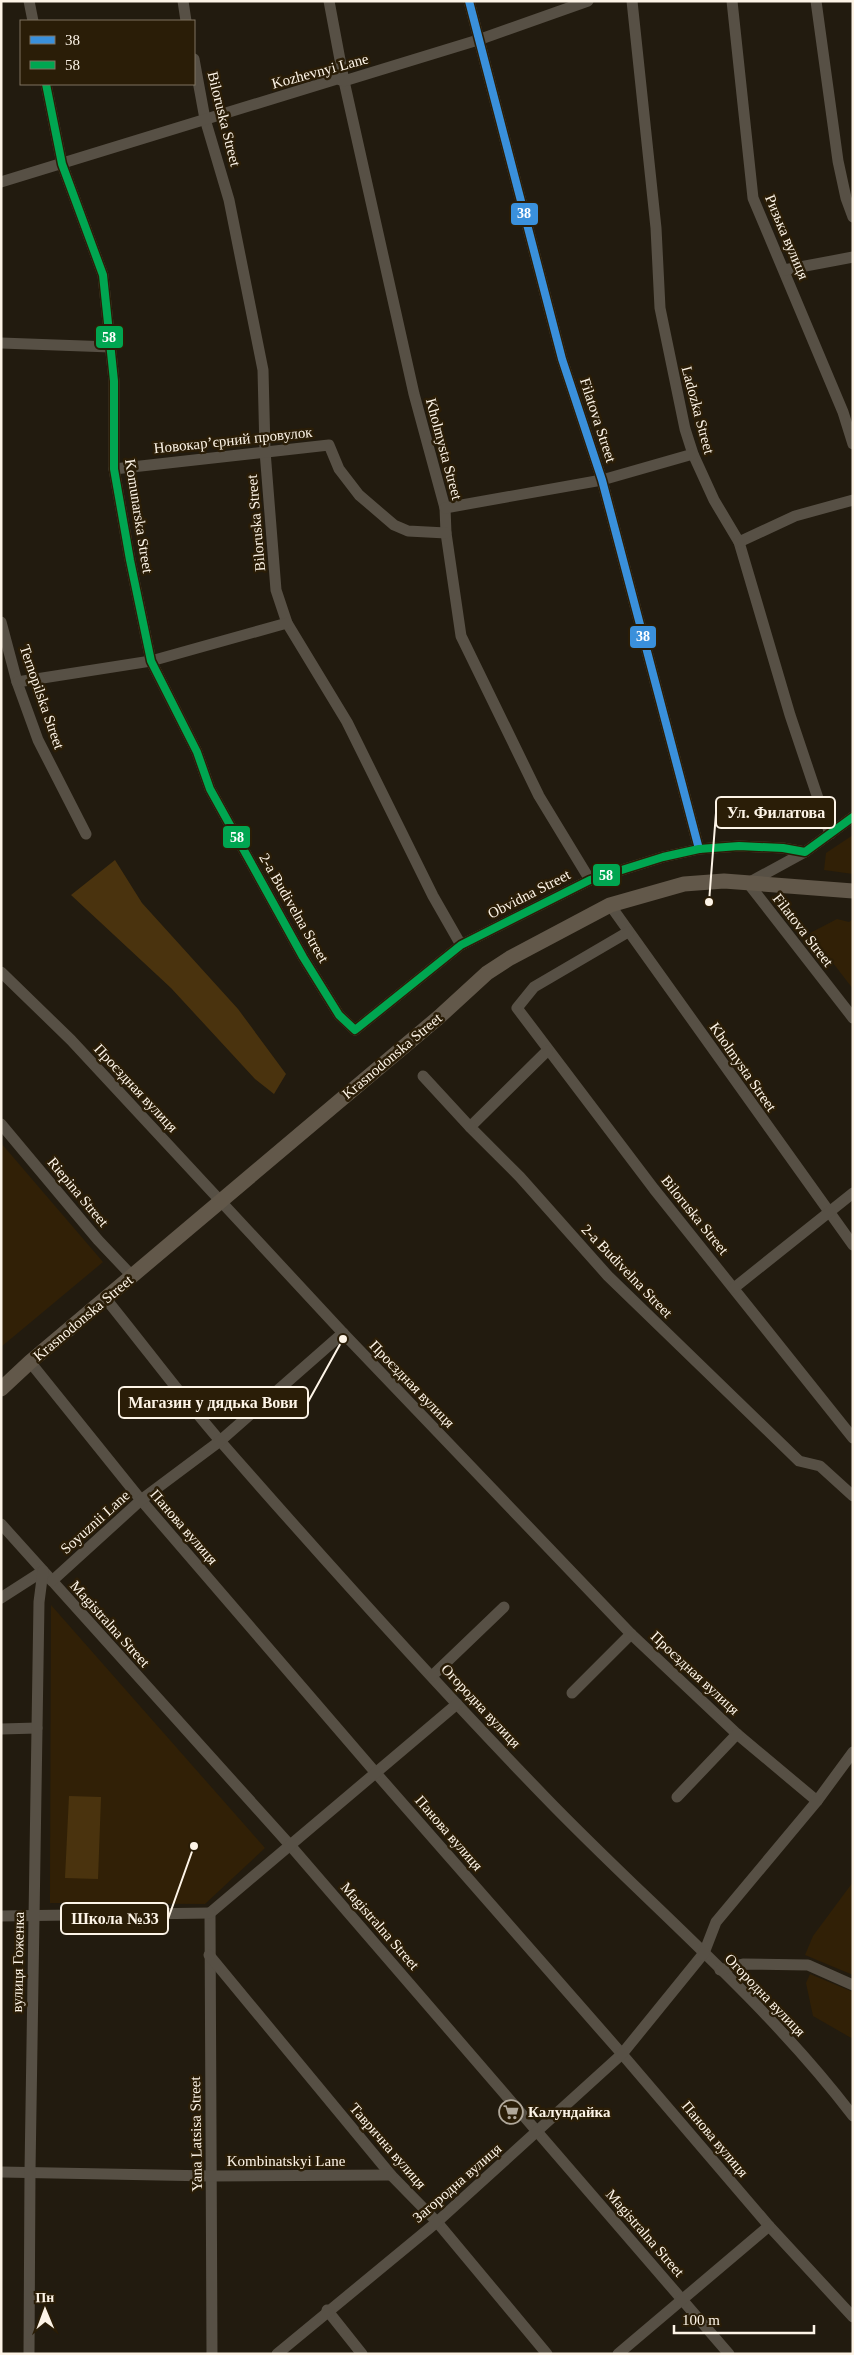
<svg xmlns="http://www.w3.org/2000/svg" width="854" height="2355" font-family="Georgia,serif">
  <rect width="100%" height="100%" fill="#221b0f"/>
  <!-- built -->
  <g fill="#312006">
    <path d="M853,835V874L824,870L826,853Z"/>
    <path d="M837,919L849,922L853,919V989L810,933Z"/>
    <path d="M1,1143L103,1262L1,1347Z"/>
    <path d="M51,1605L265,1848L205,1904L50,1903Z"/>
    <path d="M853,1882V1975L805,1955L813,1936Z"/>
    <path d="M810,1974L853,1992V2039L813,2016L806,1983Z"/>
  </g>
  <!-- green -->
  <g fill="#4a330e">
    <path d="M115,860L142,903L238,1009L286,1074L274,1094L255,1079L171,988L71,895Z"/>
    <path d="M69,1796L101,1797L98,1879L65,1878Z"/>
  </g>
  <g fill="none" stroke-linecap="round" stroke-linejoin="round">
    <!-- minor -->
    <g stroke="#575045" stroke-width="11">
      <path d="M29,1L33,21"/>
      <path d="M183,1L186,21"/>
      <path d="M329,1L344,81L414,394L445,508L446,533L461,636L539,796L590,880"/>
      <path d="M469,1L562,359L602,480L699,849"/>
      <path d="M632,1L656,228L660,308L685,429L693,454L714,500L739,542L790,715L830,834"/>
      <path d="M732,1L753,198L843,412L853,444"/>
      <path d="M816,1L838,161L846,198L853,217"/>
      <path d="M194,59L205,119L229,200L263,370L265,451L276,590L287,623L347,722L433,896L461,945"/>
      <path d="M46,84L62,164L103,275L114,381V469L130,560L151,661L197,752L210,789L303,957L339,1015L355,1030L461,945L590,880L663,857L699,849L739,846L783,848L805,852L853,817"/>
      <path d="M1,182L337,79L344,81L478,40L588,1"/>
      <path d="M784,270L853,257"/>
      <path d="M1,343L111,347"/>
      <path d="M114,469L329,445L339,469L359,495L394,525L408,531L446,533"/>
      <path d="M445,508L602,480L693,454"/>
      <path d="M739,542L795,516L853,500"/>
      <path d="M1,622L17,682L38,740L86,834"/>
      <path d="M17,682L151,661L287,623"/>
      <path d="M805,852L748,883L853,1018"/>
      <path d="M610,905L853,1245"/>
      <path d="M628,932L534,987L517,1008L654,1189L853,1438"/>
      <path d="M1,972L71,1040L343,1333L631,1634L737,1734L817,1801"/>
      <path d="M547,1051L470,1127L520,1177L608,1276L799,1461L820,1466L853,1496"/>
      <path d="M423,1076L470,1127"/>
      <path d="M1,1124L98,1240L133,1277"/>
      <path d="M734,1288L853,1193"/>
      <path d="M106,1299C145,1347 181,1396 221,1442C326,1562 433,1681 544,1796C646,1902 764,1999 853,2116"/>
      <path d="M30,1362L141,1500L375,1772L622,2054L769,2226L853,2317"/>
      <path d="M1,1524L289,1844L729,2354"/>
      <path d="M52,1581L141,1500L220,1441L343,1333"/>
      <path d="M1,1598L43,1571"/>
      <path d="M432,1676L504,1607"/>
      <path d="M572,1693L631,1634"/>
      <path d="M1,1729L37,1728"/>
      <path d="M677,1797L737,1734"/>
      <path d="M210,1913L212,2354"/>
      <path d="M210,1913L457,1704"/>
      <path d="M1,1916L210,1913"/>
      <path d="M209,1955L391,2175L437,2222L547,2354"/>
      <path d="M720,1970L743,1964L808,1965L853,1985"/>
      <path d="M1,2172L212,2176L391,2175"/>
      <path d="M327,2310L362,2354"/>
      <path d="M29,2354L30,2171L39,1602L43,1571"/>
      <path d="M277,2354L437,2222L622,2054L704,1953L716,1922L817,1801L853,1752"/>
      <path d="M618,2354L769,2226"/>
    </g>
    <!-- major -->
    <path stroke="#62584a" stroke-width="15" d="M1,1389L30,1362L439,1017L487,973L510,958L610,905L684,884L724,881L853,891"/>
    <!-- bus-1 casing -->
    <g stroke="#2a1d07" stroke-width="11">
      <path id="bus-1" d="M469,1L562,359L602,480L699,849"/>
    </g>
    <!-- bus-2 casing -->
    <g stroke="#2a1d07" stroke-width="11">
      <path id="bus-2" d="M46,84L62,164L103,275L114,381V469L130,560L151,661L197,752L210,789L303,957L339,1015L355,1030L461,945L590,880L663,857L699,849L739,846L783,848L805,852L853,817"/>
    </g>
    <!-- bus-1 -->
    <use href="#bus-1" stroke="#3a90db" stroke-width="8"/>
    <!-- bus-2 -->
    <use href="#bus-2" stroke="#00a651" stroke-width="8"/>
  </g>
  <!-- icons -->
  <defs>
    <g id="supermarket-ring" transform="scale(1.25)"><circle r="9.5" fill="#2a1d07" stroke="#b0a89b" stroke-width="1.5"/><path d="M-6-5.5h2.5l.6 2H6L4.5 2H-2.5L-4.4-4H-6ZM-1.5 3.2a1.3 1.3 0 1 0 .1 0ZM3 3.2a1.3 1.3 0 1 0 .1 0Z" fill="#b0a89b"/></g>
  </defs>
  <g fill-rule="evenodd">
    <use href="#supermarket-ring" x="511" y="2112"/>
  </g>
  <g text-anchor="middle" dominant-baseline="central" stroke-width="5" stroke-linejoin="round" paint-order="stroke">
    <!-- street labels -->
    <g font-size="15" fill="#fdf4e7" stroke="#2a1d07">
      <text transform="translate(320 71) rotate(-15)">Kozhevnyi Lane</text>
      <text transform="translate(224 119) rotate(76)">Biloruska Street</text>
      <text transform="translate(787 237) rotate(67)">Ризька вулиця</text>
      <text transform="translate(698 410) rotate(75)">Ladozka Street</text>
      <text transform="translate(598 420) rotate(72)">Filatova Street</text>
      <text transform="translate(233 440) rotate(-6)">Новокар’єрний провулок</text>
      <text transform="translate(444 449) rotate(75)">Kholmysta Street</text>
      <text transform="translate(139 516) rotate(81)">Komunarska Street</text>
      <text transform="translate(256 523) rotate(-95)">Biloruska Street</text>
      <text transform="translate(42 697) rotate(71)">Ternopilska Street</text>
      <text transform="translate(529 894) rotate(-27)">Obvidna Street</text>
      <text transform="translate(294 908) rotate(60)">2-a Budivelna Street</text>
      <text transform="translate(803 930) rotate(52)">Filatova Street</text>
      <text transform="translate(392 1056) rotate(-40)">Krasnodonska Street</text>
      <text transform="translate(743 1067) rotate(55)">Kholmysta Street</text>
      <text transform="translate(136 1088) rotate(47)">Проєздная вулиця</text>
      <text transform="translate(78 1192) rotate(50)">Riepina Street</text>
      <text transform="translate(695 1215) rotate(51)">Biloruska Street</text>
      <text transform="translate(627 1271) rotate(46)">2-a Budivelna Street</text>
      <text transform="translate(83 1318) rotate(-40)">Krasnodonska Street</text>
      <text transform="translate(412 1384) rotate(46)">Проєздная вулиця</text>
      <text transform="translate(95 1522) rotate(-42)">Soyuznii Lane</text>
      <text transform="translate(184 1527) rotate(49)">Панова вулиця</text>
      <text transform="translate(110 1624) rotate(48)">Magistralna Street</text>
      <text transform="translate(695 1673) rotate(43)">Проєздная вулиця</text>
      <text transform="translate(481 1706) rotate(47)">Огородна вулиця</text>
      <text transform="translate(449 1833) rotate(49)">Панова вулиця</text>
      <text transform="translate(380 1926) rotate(49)">Magistralna Street</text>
      <text transform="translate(18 1962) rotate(-89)">вулиця Гоженка</text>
      <text transform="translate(765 1995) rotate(46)">Огородна вулиця</text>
      <text transform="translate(196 2134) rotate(-91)">Yana Latsisa Street</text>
      <text transform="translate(715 2139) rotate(50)">Панова вулиця</text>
      <text transform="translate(388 2146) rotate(49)">Таврична вулиця</text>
      <text x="286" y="2161">Kombinatskyi Lane</text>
      <text transform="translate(457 2183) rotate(-41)">Загородна вулиця</text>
      <text transform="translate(645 2233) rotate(49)">Magistralna Street</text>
    </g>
    <!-- poi labels -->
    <g font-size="15" font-weight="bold" fill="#fdf4e7" stroke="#2a1d07" text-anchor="start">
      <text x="528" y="2112">Калундайка</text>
    </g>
  </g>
  <!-- callouts -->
  <path fill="none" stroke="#fdf4e7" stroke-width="2" d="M709 902L716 813M343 1339L308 1402M194 1846L168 1919"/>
  <g fill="#fdf4e7" stroke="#2a1d07" stroke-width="2">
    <circle cx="709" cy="902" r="5"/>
    <circle cx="343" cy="1339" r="5"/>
    <circle cx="194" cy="1846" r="5"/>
  </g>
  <g fill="#2a1d07" stroke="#fdf4e7" stroke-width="2">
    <rect x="716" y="797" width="119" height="31" rx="5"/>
    <rect x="119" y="1387" width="189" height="31" rx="5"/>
    <rect x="61" y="1903" width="107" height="31" rx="5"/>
  </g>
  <g font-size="16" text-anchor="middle" font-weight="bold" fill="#fdf4e7">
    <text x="776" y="818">Ул. Филатова</text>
    <text x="213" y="1408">Магазин у дядька Вови</text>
    <text x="115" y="1924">Школа №33</text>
  </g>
  <g stroke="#2a1d07" stroke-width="2">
    <rect x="510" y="202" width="29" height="24" rx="5" fill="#3a90db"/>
    <rect x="95" y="325" width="29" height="24" rx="5" fill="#00a651"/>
    <rect x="629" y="625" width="28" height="24" rx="5" fill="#3a90db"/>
    <rect x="222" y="825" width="29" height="24" rx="5" fill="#00a651"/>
    <rect x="592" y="863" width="29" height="24" rx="5" fill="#00a651"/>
  </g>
  <g font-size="14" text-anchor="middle" font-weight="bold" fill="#fff">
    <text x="524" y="218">38</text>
    <text x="109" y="342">58</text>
    <text x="643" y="641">38</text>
    <text x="237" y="842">58</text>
    <text x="606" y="880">58</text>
  </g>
  <!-- border -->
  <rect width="854" height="2355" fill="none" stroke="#fdf4e7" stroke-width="5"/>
  <!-- legend -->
  <rect x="20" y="20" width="175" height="65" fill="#2a1d07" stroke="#7e7361"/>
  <rect x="30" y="36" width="25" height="8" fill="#3a90db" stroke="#7e7361"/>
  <text x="65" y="45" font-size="15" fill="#fdf4e7">38</text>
  <rect x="30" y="61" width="25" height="8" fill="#00a651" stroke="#7e7361"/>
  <text x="65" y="70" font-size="15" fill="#fdf4e7">58</text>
  <!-- north arrow -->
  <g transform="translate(45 2310) rotate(359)" stroke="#2a1d07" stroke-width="4" paint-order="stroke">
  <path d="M0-4L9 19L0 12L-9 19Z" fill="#fdf4e7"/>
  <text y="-8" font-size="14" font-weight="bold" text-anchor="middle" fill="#fdf4e7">Пн</text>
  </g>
  <!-- scale -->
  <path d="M674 2325v8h140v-8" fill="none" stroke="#fdf4e7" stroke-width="2.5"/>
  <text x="682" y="2325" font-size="15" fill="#fdf4e7" stroke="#2a1d07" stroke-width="4" paint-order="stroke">100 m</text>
</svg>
